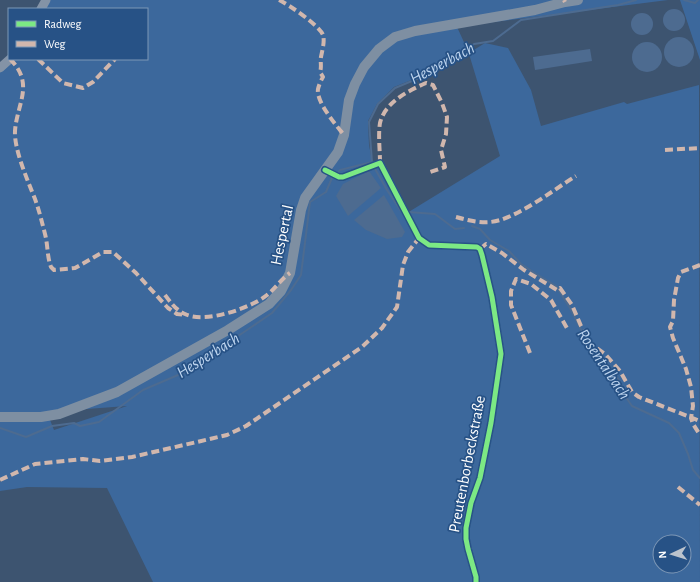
<svg xmlns="http://www.w3.org/2000/svg" width="700" height="582" font-family="'Alegreya Sans',sans-serif">
  <rect width="100%" height="100%" fill="#3d5470"/>
  <!-- green -->
  <g fill="#3c689c" fill-rule="evenodd">
    <path d="M50,0H668L494,22L421,29L400,36L378,46L356,82L348,104L344,132L338,149L349,123L351,104L358,82L379,47L400,38L420,33L457,27L469,53L485,43L508,48L531,90L541,126L624,102L627,104L699,85L700,582H153L107,488L27,487L0,491V482L7,478L0,480V420L19,421L50,420L54,430L127,406L20,414L0,413V71L13,59H147V9H45ZM469,54L500,156L407,213C411,221 414,232 420,238C430,250 453,243 466,246L430,245L418,238L380,164L358,171L373,166L369,145L368,121L377,104L394,87L419,77ZM660,542H684V566H660Z"/>
    <path d="M680,0H700V60Z"/>
  </g>
  <!-- water -->
  <g fill="#4d6b90">
    <circle cx="674" cy="20" r="11"/>
    <circle cx="642" cy="24" r="11"/>
    <circle cx="679" cy="52" r="15"/>
    <circle cx="647" cy="57" r="15"/>
    <path d="M590,49L592,61L535,70L533,57Z"/>
    <path d="M369,171L381,188L348,216L336,196L343,184Z"/>
    <path d="M384,195L405,232L402,237L387,239L366,230L354,220Z"/>
  </g>
  <g fill="none" stroke-linecap="round" stroke-linejoin="round">
    <!-- stream -->
    <g stroke="#4d6b90" stroke-width="2">
      <path d="M684,0L695,3L698,0"/>
      <path d="M372,162L369,122L378,104L395,88L419,78L429,70L459,56L474,44L493,41L521,20L618,5L636,0"/>
      <path d="M374,167L387,190L401,211"/>
      <path d="M337,174L340,170L372,162V163"/>
      <path d="M408,212L435,214L455,229L464,228"/>
      <path d="M472,226L480,229L490,240L509,251L521,264L536,274L556,286L570,308L589,345L614,372L621,384L625,396L632,406L669,423L679,433L688,454L693,470L700,478"/>
      <path d="M0,428L26,437L52,426L74,423L80,426L99,422L143,390L185,372L272,313L291,290L301,275L310,202L326,192L332,178"/>
    </g>
    <!-- minor -->
    <path stroke="#8493a6" stroke-width="7" d="M325,170L339,177H343L380,163L419,238L429,245L477,247L480,249L482,255L492,297L501,354L491,423L480,478L471,503L466,528V539L468,549L476,577V582"/>
    <!-- tertiary -->
    <g stroke="#8493a6" stroke-width="9">
      <path d="M41,9L46,0"/>
      <path d="M0,68L10,59"/>
    </g>
    <!-- secondary -->
    <path stroke="#7e8fa2" stroke-width="10" d="M0,417H41L59,414L117,392L228,330L269,304L281,291L290,273L301,210L305,198L338,152L344,135L349,100L355,84L364,67L379,49L395,37L415,31L535,10L565,2L578,0"/>
    <!-- quiet -->
    <g stroke="#d1b7ad" stroke-width="4" stroke-dasharray="8 4" stroke-linecap="butt">
      <path d="M279,0C288,4 320,26 323,35C325,42 322,51 321,57C320,62 322,66 320,72L323,77C321,80 319,85 318,89C316,102 336,125 344,135"/>
      <path d="M564,0L565,2"/>
      <path d="M10,59C35,84 17,103 15,131C14,150 28,181 35,199C39,210 42,222 45,234C48,245 47,257 51,267L54,270L75,268L103,252H113L136,273L168,308L177,314L185,315"/>
      <path d="M38,59L63,83L83,88L93,82L115,59"/>
      <path d="M665,150L700,148"/>
      <path d="M380,163C380,150 378,135 380,123C385,102 408,91 426,83L433,85L442,103L447,117L446,134L441,150L445,167L427,173"/>
      <path d="M456,217C467,220 479,223 490,222C515,220 553,190 576,176"/>
      <path d="M480,249L486,244L502,253L524,270L557,290L560,288L572,305L581,326L591,344L605,354L620,371L632,392L639,397L700,421"/>
      <path d="M700,265L681,272L678,278L674,300L673,321L670,327L673,338L686,369L691,387L693,406L691,418L693,424L700,435"/>
      <path d="M165,295C171,303 176,310 185,314C205,324 251,308 267,295C276,288 281,279 290,273"/>
      <path d="M530,353L511,305V291L516,279L531,284L551,300L568,330"/>
      <path d="M0,480L35,464L83,459L100,461L132,457L227,435L246,426L362,347L382,328L397,307L403,265L408,252L419,238"/>
      <path d="M678,487L700,505"/>
    </g>
    <!-- cycleway casing -->
    <g stroke="#275286" stroke-width="8">
      <path id="cycleway" d="M325,170L339,177H343L380,163L419,238L429,245L477,247L480,249L482,255L492,297L501,354L491,423L480,478L471,503L466,528V539L468,549L476,577V582"/>
    </g>
    <!-- cycleway -->
    <use href="#cycleway" stroke="#7ce984" stroke-width="5"/>
  </g>
  <g text-anchor="middle" dominant-baseline="central" stroke-width="3.5" stroke-linejoin="round" paint-order="stroke">
    <!-- street labels -->
    <g font-size="16" fill="#fff" stroke="#275286">
      <text transform="translate(282 235) rotate(-78)">Hespertal</text>
      <text transform="translate(467 464) rotate(-79)">Preutenborbeckstraße</text>
    </g>
    <!-- water labels -->
    <g font-size="17" font-style="italic" fill="#bed5ef" stroke="#275286">
      <text transform="translate(442 63) rotate(-28)">Hesperbach</text>
      <text transform="translate(208 355) rotate(-32)">Hesperbach</text>
      <text transform="translate(604 364) rotate(56)">Rosentalbach</text>
    </g>
  </g>
  <!-- legend -->
  <rect x="8" y="8" width="140" height="52" fill="#275286" stroke="#7d97b6"/>
  <rect x="16" y="21" width="20" height="6" fill="#7ce984" stroke="#7d97b6"/>
  <text x="44" y="28" font-size="12" fill="#ffffff">Radweg</text>
  <rect x="16" y="41" width="20" height="6" fill="#d1b7ad" stroke="#7d97b6"/>
  <text x="44" y="48" font-size="12" fill="#ffffff">Weg</text>
  <!-- north arrow -->
  <g transform="translate(672 554) rotate(266)"><circle r="19" fill="#275286" stroke="#7d97b6"/>
  <path d="M0-3L7 15L0 10L-7 15Z" fill="#bbc3cd"/>
  <text y="-6" font-size="11" font-weight="bold" text-anchor="middle" fill="#ffffff">N</text>
  </g>
</svg>
